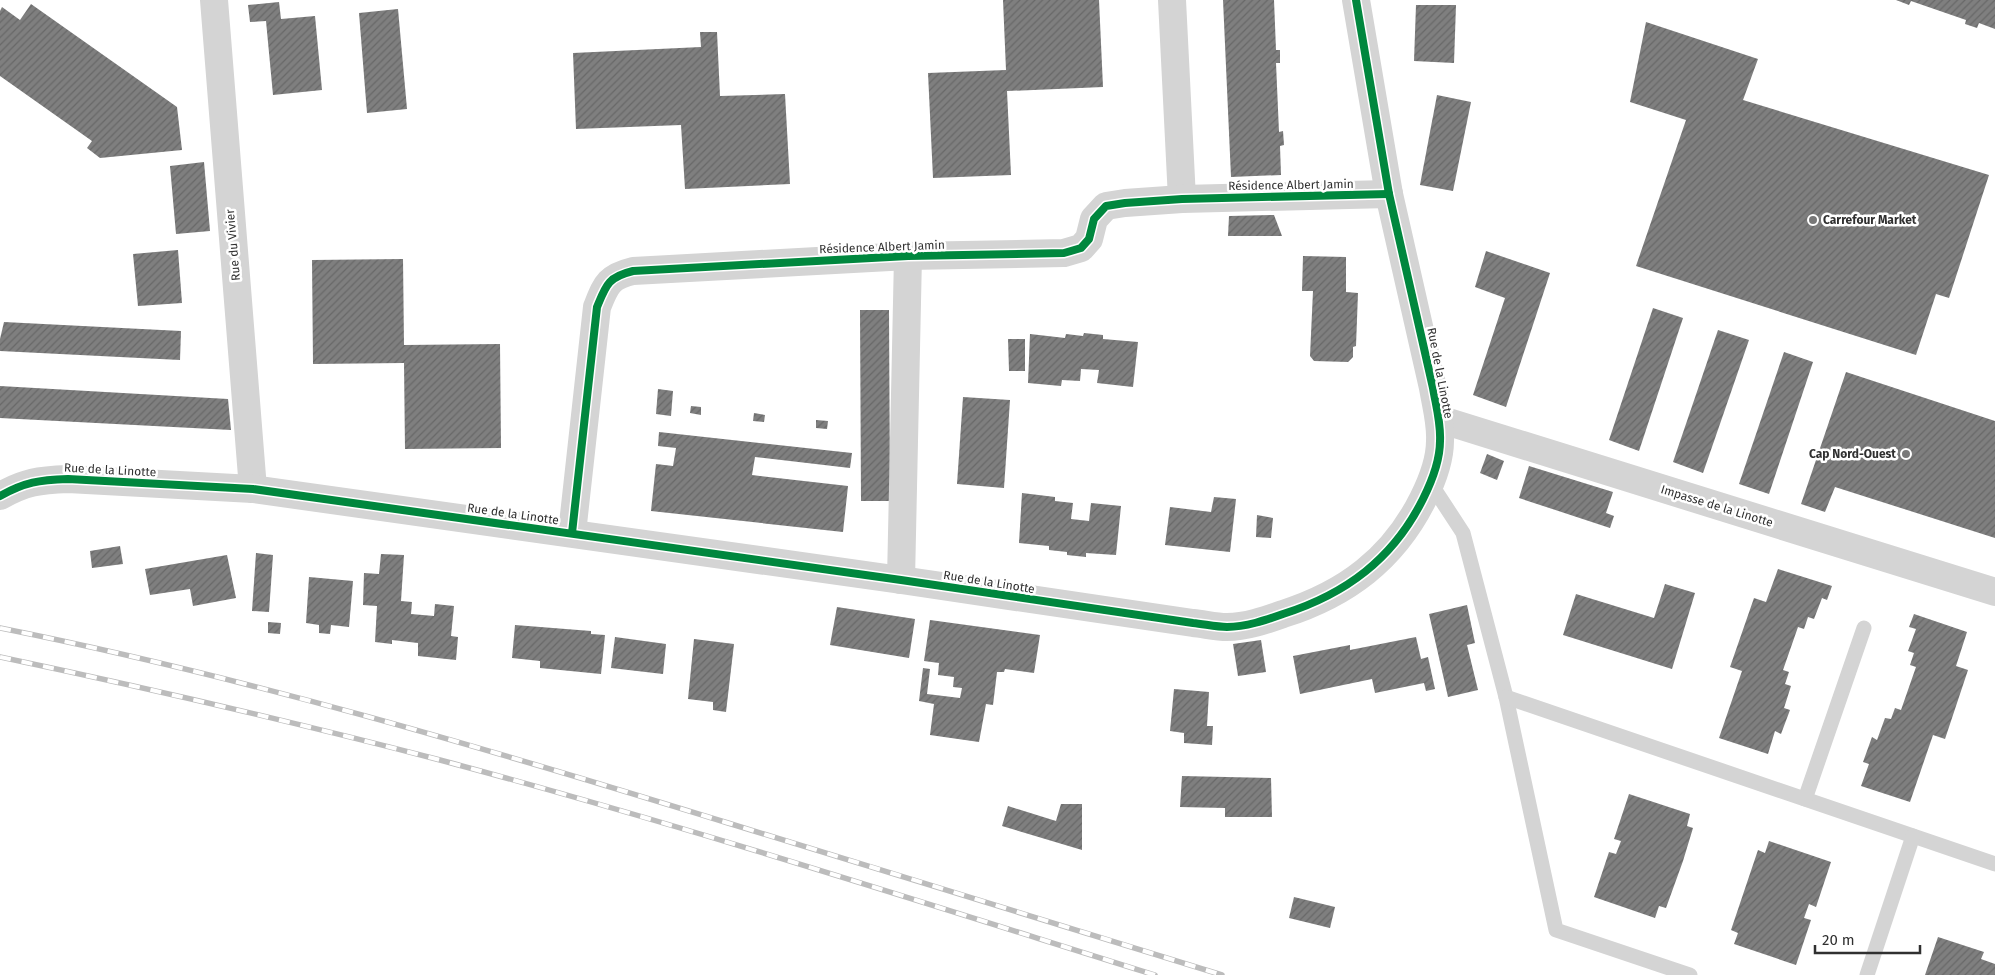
<svg xmlns="http://www.w3.org/2000/svg" width="1995" height="975" font-family="'Fira Sans',sans-serif">
  <defs>
    <pattern id="building-hatch" width="6" height="6" patternUnits="userSpaceOnUse" patternTransform="scale(1.25)"><rect width="6" height="6" fill="#7f7f7f"/><path d="M-1 1l2-2M0 6l6-6M5 7l2-2" fill="none" stroke="#686868"/></pattern>
  </defs>
  <rect width="100%" height="100%" fill="#fff"/>
  <!-- building -->
  <g fill="url(#building-hatch)">
    <path d="M1003,0H1099L1103,87L1007,91L1011,175L933,178L928,73L1006,70Z"/>
    <path d="M1223,0H1274L1276,50H1280V63H1276L1279,132L1283,131L1284,145L1280,146L1281,175L1231,177Z"/>
    <path d="M1896,0H1995V29L1979,23L1977,28L1965,24L1966,20L1911,1L1909,5Z"/>
    <path d="M279,2L281,19L315,16L322,90L273,95L266,21L250,22L248,5Z"/>
    <path d="M31,4L177,107L182,150L100,158L87,148L92,141L0,76V11L2,7L20,20Z"/>
    <path d="M1416,5H1456L1454,63L1414,61Z"/>
    <path d="M398,9L407,109L367,113L359,13Z"/>
    <path d="M1646,22L1758,59L1743,100L1989,175L1949,298L1936,294L1916,355L1636,266L1686,120L1630,102Z"/>
    <path d="M700,32H717L720,96L785,94L790,184L685,189L681,125L576,129L573,53L701,47Z"/>
    <path d="M1437,95L1471,102L1453,191L1420,185Z"/>
    <path d="M204,162L210,231L176,234L170,166Z"/>
    <path d="M1274,215L1282,236H1228L1229,216Z"/>
    <path d="M178,250L182,303L138,306L133,254Z"/>
    <path d="M1486,251L1550,273L1506,407L1473,395L1505,298L1475,287Z"/>
    <path d="M1303,256L1346,257V292L1358,293L1356,346L1353,347V357L1348,362L1314,361L1310,356L1313,291H1302Z"/>
    <path d="M403,259L404,345L500,344L501,448L405,449L404,363L313,364L312,260Z"/>
    <path d="M1653,308L1683,318L1639,451L1609,440Z"/>
    <path d="M860,310H889L890,501H861Z"/>
    <path d="M4,322L181,331L180,360L0,351V339Z"/>
    <path d="M1718,330L1749,340L1703,473L1673,462Z"/>
    <path d="M1084,333L1103,335V339L1138,342L1133,387L1097,383L1099,370L1081,369L1080,381L1062,380L1061,386L1028,383L1030,334L1065,338L1066,334L1083,336Z"/>
    <path d="M1008,339H1025V371H1009Z"/>
    <path d="M1784,352L1813,362L1769,494L1739,484Z"/>
    <path d="M1846,372L1995,421V538L1835,487L1825,512L1801,504Z"/>
    <path d="M0,386L228,399L231,430L0,418Z"/>
    <path d="M658,389L673,391L671,416L656,414Z"/>
    <path d="M963,397L1010,400L1004,488L957,484Z"/>
    <path d="M691,406L701,407V415L690,413Z"/>
    <path d="M754,413L765,415L764,422L753,421Z"/>
    <path d="M816,420L828,421L827,429L816,428Z"/>
    <path d="M659,432L852,453L850,468L755,457L752,475L848,486L843,532L651,511L656,464L673,466L676,448L658,446Z"/>
    <path d="M1487,454L1504,461L1497,480L1480,473Z"/>
    <path d="M1529,466L1613,492L1606,513L1614,516L1610,528L1519,498Z"/>
    <path d="M1022,493L1055,497V501L1073,503L1071,519L1089,521L1091,503L1121,506L1116,555L1086,553V557L1067,555V552L1049,550V546L1019,543Z"/>
    <path d="M1214,497L1236,499L1230,552L1165,545L1170,507L1211,512Z"/>
    <path d="M1257,515L1273,518L1271,538L1256,537Z"/>
    <path d="M120,546L123,564L92,568L90,551Z"/>
    <path d="M256,553L273,555L269,612L252,611Z"/>
    <path d="M381,554L404,555L401,601L412,602L411,614L434,616L435,604L454,606L451,636L458,637L456,660L418,656V643L392,640V644L375,642L377,606L363,605L364,573L379,574Z"/>
    <path d="M227,555L236,598L193,606L190,589L150,595L145,569Z"/>
    <path d="M1778,569L1832,586L1827,600L1822,598L1814,619L1808,617L1804,629L1798,627L1783,670L1789,672L1785,684L1791,686L1784,708L1790,710L1781,734L1775,731L1768,754L1719,738L1742,671L1730,667L1754,598L1766,602Z"/>
    <path d="M309,577L353,581L349,627L331,625L330,634L319,633V625L306,623Z"/>
    <path d="M1665,584L1695,593L1672,669L1563,635L1576,594L1654,618Z"/>
    <path d="M1467,605L1475,643L1467,645L1478,690L1448,697L1429,614Z"/>
    <path d="M837,607L915,619L909,658L830,645Z"/>
    <path d="M1914,614L1967,632L1956,666L1968,670L1945,739L1933,735L1910,802L1861,786L1869,764L1863,762L1872,737L1877,740L1885,718L1891,719L1895,708L1901,710L1916,667L1910,665L1914,653L1908,651L1916,629L1909,627Z"/>
    <path d="M930,620L1040,635L1034,673L1005,669L1004,672H997L993,705L986,704L979,742L930,735L934,704L919,701L923,668L930,669L927,694L960,698L962,688L953,687L954,677L938,675L939,663L924,661Z"/>
    <path d="M268,622L281,623L280,634L268,633Z"/>
    <path d="M515,625L591,631V634L605,635L601,674L540,668V661L512,658Z"/>
    <path d="M615,637L666,644L663,674L611,668Z"/>
    <path d="M1416,637L1421,659L1428,657L1435,689L1426,691L1424,683L1375,693L1372,679L1300,694L1293,656L1350,645V650Z"/>
    <path d="M694,639L734,644L726,712L713,710V702L688,699Z"/>
    <path d="M1261,640L1266,672L1238,676L1233,644Z"/>
    <path d="M1174,689L1209,692L1207,726H1213L1212,745L1184,743V733L1170,731Z"/>
    <path d="M1182,776L1271,778L1272,817H1225V808L1180,807Z"/>
    <path d="M1629,794L1690,814L1687,826L1693,828L1683,861L1666,908L1659,906L1655,918L1594,897L1609,852L1616,854L1621,841L1614,839Z"/>
    <path d="M1061,804H1082V850L1002,826L1008,806L1056,821Z"/>
    <path d="M1769,841L1831,862L1816,907L1809,904L1804,918L1811,920L1796,965L1734,944L1738,933L1731,930L1758,850L1765,853Z"/>
    <path d="M1294,897L1335,907L1330,928L1289,918Z"/>
    <path d="M1938,937L1984,952L1981,959L1995,964V975H1925Z"/>
  </g>
  <g fill="none" stroke-linecap="round" stroke-linejoin="round">
    <!-- lane -->
    <g stroke="#d4d4d4" stroke-width="15">
      <path d="M1431,484L1463,533L1506,697L1556,930L1690,975"/>
      <path d="M1506,697L1995,864"/>
      <path d="M1805,799L1864,628"/>
      <path d="M1867,975L1913,836"/>
    </g>
    <!-- street -->
    <g stroke="#d4d4d4" stroke-width="28">
      <path d="M214,0L253,489"/>
      <path d="M1172,0L1182,199"/>
      <path d="M1439,419L1995,592"/>
      <path d="M0,496C25,482 39,480 68,479L253,489L901,580L1193,623C1204,624 1216,627 1227,627C1246,627 1266,620 1283,614C1346,594 1393,559 1423,499C1432,481 1440,461 1440,441C1441,423 1436,406 1433,388L1389,194L1356,0"/>
      <path d="M572,533L597,307C606,285 608,277 633,271L908,256L1064,253L1081,248L1089,239L1094,219L1106,206L1125,203L1182,199L1389,194"/>
      <path d="M901,580L908,256"/>
    </g>
    <!-- rail casing -->
    <g stroke="#bcbcbc" stroke-width="5.5">
      <g id="rail">
        <path d="M0,628C246,677 488,749 728,823C892,873 1057,924 1222,975"/>
        <path d="M0,657C147,688 294,722 440,760C680,824 918,901 1155,975"/>
      </g>
    </g>
    <!-- rail -->
    <use href="#rail" stroke="#fff" stroke-width="4" stroke-dasharray="11" stroke-linecap="butt"/>
    <!-- cycleway casing -->
    <g stroke="#fff" stroke-width="11">
      <g id="cycleway">
        <path d="M0,496C25,482 39,480 68,479L253,489L901,580L1193,623C1204,624 1216,627 1227,627C1246,627 1266,620 1283,614C1346,594 1393,559 1423,499C1432,481 1440,461 1440,441C1441,423 1436,406 1433,388L1389,194L1356,0"/>
        <path d="M572,533L597,307C606,285 608,277 633,271L908,256L1064,253L1081,248L1089,239L1094,219L1106,206L1125,203L1182,199L1389,194"/>
      </g>
    </g>
    <!-- cycleway -->
    <use href="#cycleway" stroke="#00873e" stroke-width="8"/>
  </g>
  <!-- markers -->
  <g fill="#787878" stroke="#fff" stroke-width="2">
    <circle cx="1813" cy="220" r="5"/>
    <circle cx="1906" cy="454" r="5"/>
  </g>
  <g text-anchor="middle" dominant-baseline="central" stroke-width="5" stroke-linejoin="round" paint-order="stroke">
    <!-- street labels -->
    <g font-size="12" fill="#303030" stroke="#fff">
      <text transform="translate(1291 185) rotate(-1)">Résidence Albert Jamin</text>
      <text transform="translate(233 245) rotate(-95)">Rue du Vivier</text>
      <text transform="translate(882 247) rotate(-2)">Résidence Albert Jamin</text>
      <text transform="translate(1440 373) rotate(79)">Rue de la Linotte</text>
      <text transform="translate(110 470) rotate(3)">Rue de la Linotte</text>
      <text transform="translate(1717 506) rotate(17)">Impasse de la Linotte</text>
      <text transform="translate(513 514) rotate(8)">Rue de la Linotte</text>
      <text transform="translate(989 582) rotate(9)">Rue de la Linotte</text>
    </g>
    <!-- poi labels -->
    <g font-size="12" font-weight="bold" fill="#303030" stroke="#fff" text-anchor="start">
      <text x="1823" y="220">Carrefour Market</text>
      <text x="1896" y="454" text-anchor="end">Cap Nord-Ouest</text>
    </g>
  </g>
  <!-- scale -->
  <path d="M1815 945v8h105v-8" fill="none" stroke="#303030" stroke-width="2.5"/>
  <text x="1822" y="945" font-size="15" fill="#303030" stroke="#ffffff" stroke-width="4" paint-order="stroke">20 m</text>
</svg>
